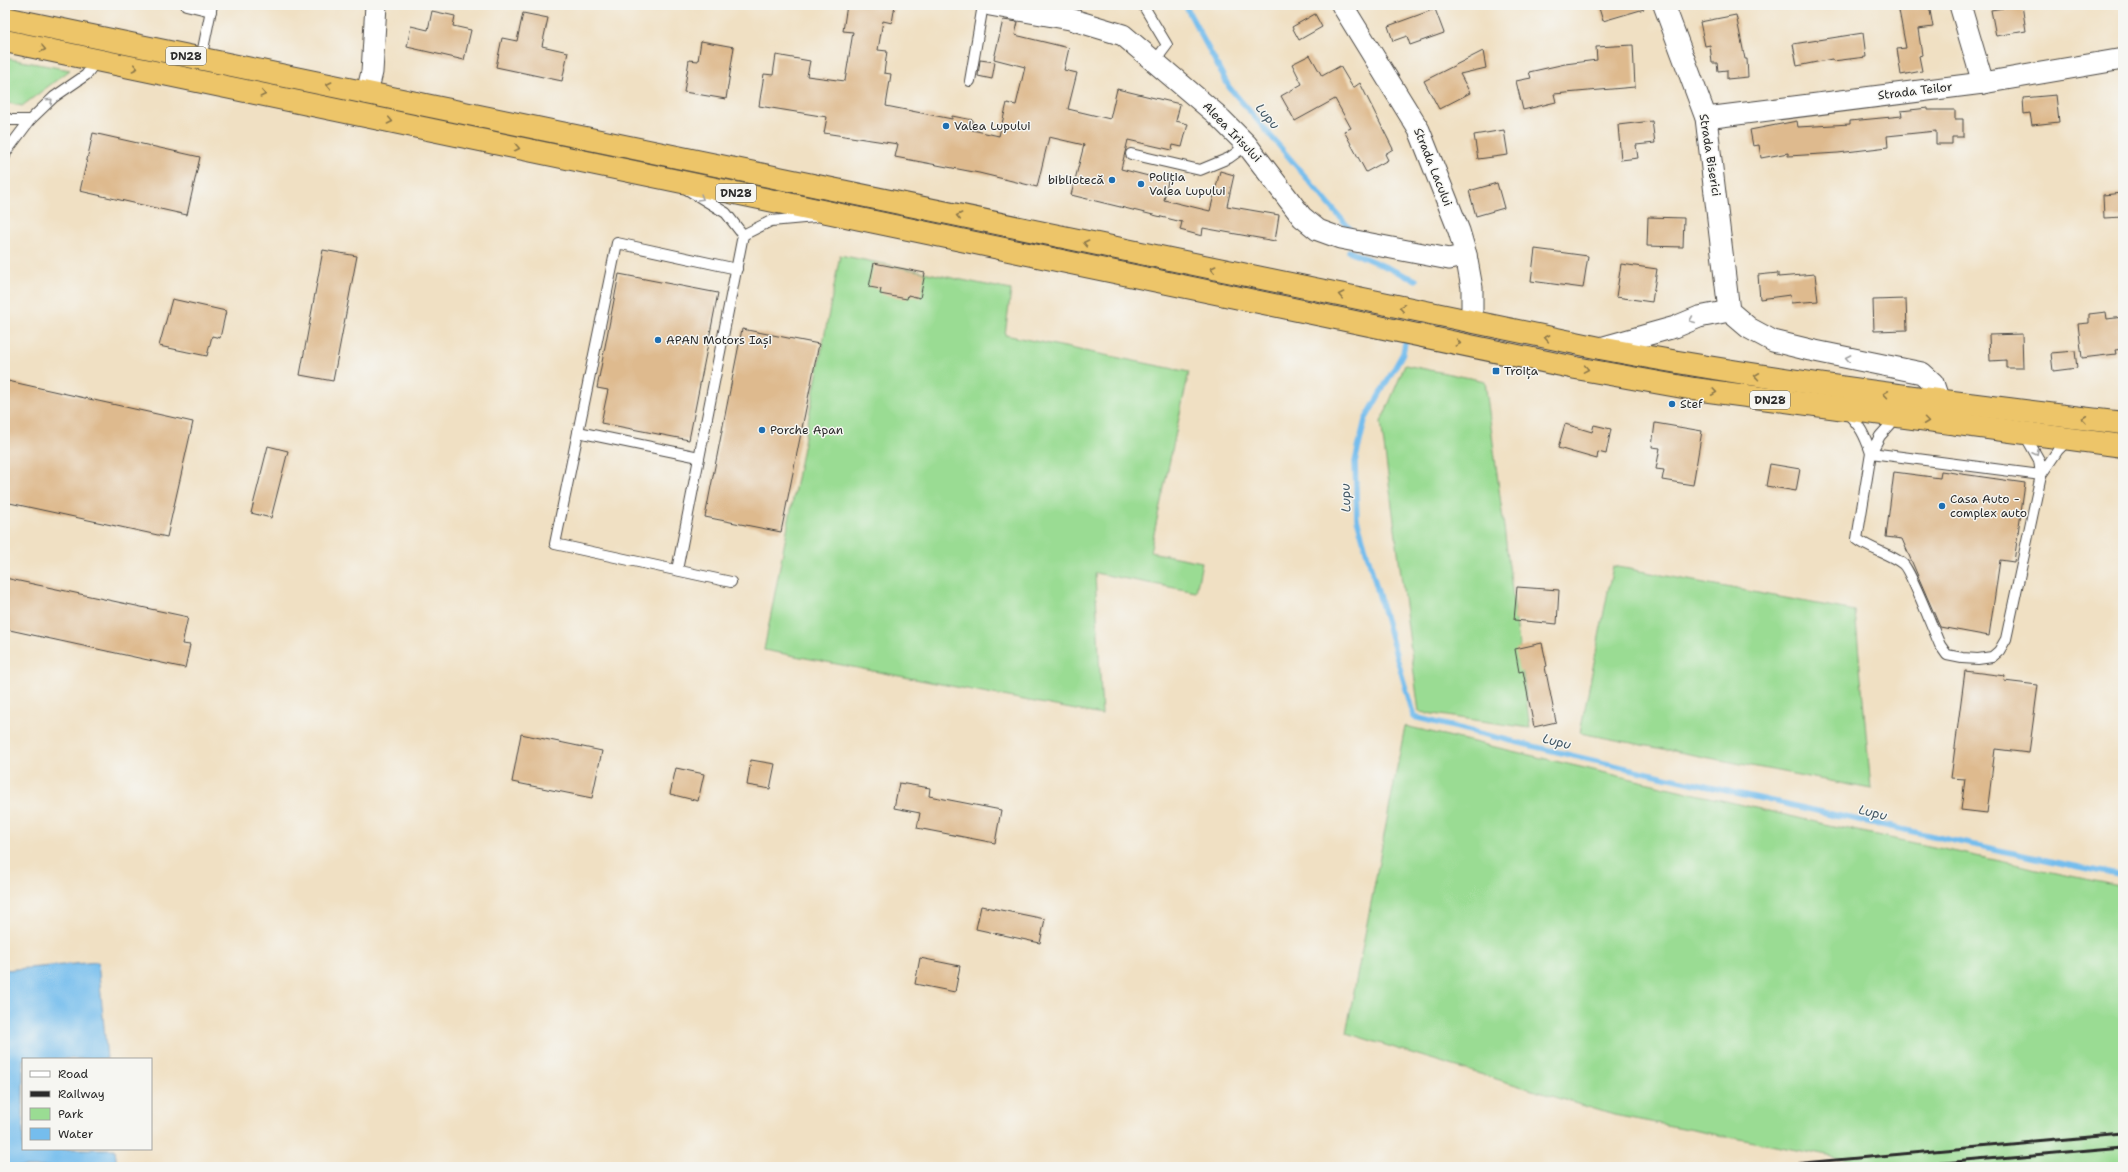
<svg xmlns="http://www.w3.org/2000/svg" width="2128" height="1172" font-family="'Shantell Sans',sans-serif">
<rect width="100%" height="100%" fill="#f6f6f2"/>
<filter id="ink" filterUnits="userSpaceOnUse"><feTurbulence type="fractalNoise" baseFrequency=".025" numOctaves="2"/><feDisplacementMap in="SourceGraphic" scale="8" xChannelSelector="R" yChannelSelector="G"/><feConvolveMatrix kernelMatrix="1 2 1 2 8 2 1 2 1" color-interpolation-filters="sRGB"/></filter>
<filter id="wash" filterUnits="userSpaceOnUse"><feTurbulence type="fractalNoise" baseFrequency=".012" numOctaves="4" result="noise"/><feDisplacementMap in="SourceGraphic" scale="16" xChannelSelector="R" yChannelSelector="G"/><feGaussianBlur stdDeviation="0.9" result="paint"/><feColorMatrix in="noise" values="0 0 0 0 0 0 0 0 0 0 0 0 0 0 0 0 0 1.4 0 .05"/><feComposite in="paint" operator="in"/></filter>
<g filter="url(#wash)">
<rect width="100%" height="100%" fill="#f0e0c3"/>
<g fill="#9adc93" stroke="#62845f">
<path d="M5,58L70,70L22,106L8,103L5,99Z"/>
<path d="M840,255L1011,290L1005,335L1189,372L1150,552L1202,562L1196,592L1095,573L1102,715L764,650Z"/>
<path d="M1405,365L1485,381L1530,728L1419,712L1381,422Z"/>
<path d="M1613,566L1855,611L1871,789L1580,733Z"/>
<path d="M1405,726L1824,824L2123,887V1167H1885L1614,1115L1346,1033Z"/>
</g>
<path fill="#75bded" stroke="#50748c" d="M98,962L107,1059H23V1149H115L117,1167H5V970Z"/>
<g fill="none" stroke-linecap="round" stroke-linejoin="round">
<g stroke="#75bded" stroke-width="5.5">
<path d="M1185,5L1229,87L1351,230"/>
<path d="M1349,251L1416,280"/>
<path d="M1406,337L1403,353L1365,420L1355,462L1357,519L1414,717C1649,776 1886,827 2123,876"/>
</g>
</g>
<g id="blocks">
<g fill="#deba8e">
<path d="M847,5H895L892,23L883,21L878,50L887,51L884,73L891,74L886,106L952,119V116L973,120L972,130L999,136L1007,103L1016,105L1025,67L994,59L1003,20L1018,22L1015,35L1069,48L1064,70L1077,73L1068,109L1110,119L1117,89L1180,104L1176,121L1188,124L1182,147L1173,145L1172,150L1128,140L1121,169L1168,181L1164,200L1210,211L1220,171L1234,175L1227,206L1279,215L1275,241L1203,228L1202,236L1180,230L1182,222L1071,195L1084,145L1049,137L1037,187L979,173L895,157L898,144L824,133L827,117L759,106L764,74L773,75L776,55L810,61L807,76L845,81L853,32L843,31Z"/>
<path d="M1598,5H1643L1644,9L1603,21Z"/>
<path d="M1898,5H1929L1933,27L1918,29L1922,55L1919,56L1922,71L1901,75L1897,49L1906,48Z"/>
<path d="M2003,5H2022L2026,31L1996,36L1991,10L2003,8Z"/>
<path d="M1435,9L1444,33L1410,45L1407,36L1393,41L1388,26Z"/>
<path d="M432,11L455,16L453,26L471,30L464,60L407,47L411,26L428,30Z"/>
<path d="M523,13L548,18L542,46L568,52L562,81L496,67L502,38L517,41Z"/>
<path d="M1315,14L1322,27L1299,40L1292,27Z"/>
<path d="M1736,15L1745,59H1747L1748,77L1727,79V70L1718,71L1717,63H1712L1710,45L1705,46L1700,22Z"/>
<path d="M1863,33L1866,57L1833,61L1832,59L1797,66L1793,44Z"/>
<path d="M701,41L734,47L726,99L684,92L689,60L698,61Z"/>
<path d="M1633,45L1635,87L1554,94L1556,102L1523,110L1516,81L1531,78L1529,72L1565,64L1597,60L1596,47Z"/>
<path d="M1483,51L1486,68L1460,74L1470,93L1439,109L1424,81Z"/>
<path d="M1310,55L1322,76L1340,66L1353,88L1360,83L1393,149L1385,154L1388,160L1366,172L1344,131L1351,128L1335,99L1295,121L1281,96L1302,84L1292,64Z"/>
<path d="M980,60L995,62L992,79L978,76Z"/>
<path d="M2056,95L2059,122L2032,125L2030,113L2024,114L2023,98Z"/>
<path d="M1928,108V110H1955V119H1963V137H1952V144H1936V131L1887,136L1888,147L1838,153L1788,156V153L1761,158L1759,145L1753,146L1750,130L1797,121L1798,127L1850,124V121L1902,116L1901,111Z"/>
<path d="M1652,121L1655,143L1636,145L1638,158L1621,160L1618,125Z"/>
<path d="M1504,130L1508,155L1478,159L1474,135Z"/>
<path d="M93,133L200,157L187,215L80,191Z"/>
<path d="M1497,183L1504,208L1476,216L1469,191Z"/>
<path d="M2123,193V217L2104,218L2103,195Z"/>
<path d="M1648,217L1684,218L1683,247L1647,246Z"/>
<path d="M1535,249L1588,256L1583,288L1531,281Z"/>
<path d="M323,250L357,256L333,381L300,375Z"/>
<path d="M874,263L925,273L920,298L908,295L907,299L880,294L881,289L869,287Z"/>
<path d="M1621,264L1657,269L1652,302L1616,297Z"/>
<path d="M1778,273V277L1815,274L1818,301L1791,303L1790,295L1760,299L1758,275Z"/>
<path d="M619,274L718,293L689,440L601,423L608,390L597,388Z"/>
<path d="M172,299L226,311L220,338L212,336L207,356L159,346Z"/>
<path d="M1906,299L1907,330L1874,331L1873,300Z"/>
<path d="M2106,312L2107,319L2123,317V349L2115,350L2116,354L2082,358L2078,324L2089,323V314Z"/>
<path d="M742,329L819,344L781,532L705,517Z"/>
<path d="M2022,334L2023,368H2006V360L1990,361L1989,335Z"/>
<path d="M2075,351L2077,368L2053,371L2051,353Z"/>
<path d="M8,381L193,422L167,537L5,502V397Z"/>
<path d="M1655,423L1702,431L1693,485L1662,480L1664,470L1656,469L1660,448L1652,447Z"/>
<path d="M1565,424L1592,432L1594,425L1611,429L1606,454L1598,452L1597,459L1558,448Z"/>
<path d="M268,446L288,451L271,518L251,513Z"/>
<path d="M1770,464L1800,469L1796,491L1766,486Z"/>
<path d="M1941,471L2025,483L2014,562L2000,560L1989,636L1940,627L1902,539L1886,537L1894,472L1940,478Z"/>
<path d="M5,578L188,617L182,644L190,645L185,668L5,629Z"/>
<path d="M1517,587L1559,590L1557,624L1514,620Z"/>
<path d="M1542,643L1547,666L1545,667L1556,722L1534,727L1523,671L1519,672L1515,649Z"/>
<path d="M1965,671L2005,676L2004,681L2038,685L2029,753L1995,749L1987,813L1961,810L1965,779L1951,778Z"/>
<path d="M521,734L602,751L592,798L512,782Z"/>
<path d="M751,760L775,764L770,789L747,785Z"/>
<path d="M676,768L704,774L698,801L670,794Z"/>
<path d="M899,783L930,788L929,796L1001,810L995,843L917,828L920,813L894,808Z"/>
<path d="M981,906L1045,919L1040,943L976,929Z"/>
<path d="M920,958L960,966L955,992L915,984Z"/>
</g>
</g>
</g>
<g filter="url(#ink)">
<use href="#blocks" fill-opacity="0" stroke="#494642" stroke-width="1"/>
<g fill="none" stroke-linecap="round" stroke-linejoin="round">
<defs>
<g id="lane">
<path d="M186,5L211,11"/>
<path d="M1143,5L1167,45L1155,61"/>
<path d="M201,59L212,5"/>
<path d="M970,81L983,5"/>
<path d="M5,117L10,120H30L54,97L86,75L97,60"/>
<path d="M1131,154L1200,170L1229,158L1247,145"/>
<path d="M5,156L6,152L30,120"/>
<path d="M688,190L726,213L743,235L771,221L815,217"/>
<path d="M1847,413C1860,425 1865,436 1871,453"/>
<path d="M1897,417L1880,436L1871,453L1857,539C1871,550 1889,553 1903,564C1911,571 1934,632 1940,645L1947,655L1962,658L1978,659L1992,657L1999,651L2006,639L2041,475L2039,460L2025,435"/>
<path d="M578,432L699,457"/>
<path d="M1871,453L2041,475"/>
<path d="M2041,475L2058,450L2069,439"/>
<path d="M677,570L743,235"/>
<path d="M731,582L555,544L617,243L737,269"/>
</g>
<g id="street">
<path d="M990,5L1070,19L1123,35L1216,114L1247,145L1302,217L1318,230L1340,238L1449,259L1466,255"/>
<path d="M1342,5L1419,130L1459,231L1466,255L1472,288V322"/>
<path d="M1664,5L1706,118L1729,311L1749,328L1773,341L1810,350L1922,373L1933,383L1939,401"/>
<path d="M1960,5L1983,83"/>
<path d="M367,93L372,72L376,5"/>
<path d="M1706,118L1983,83L2123,59"/>
<path d="M1600,348L1675,327L1699,317L1729,311"/>
</g>
<g id="highway">
<path d="M5,18L1600,348C1773,381 1948,402 2123,423"/>
<path d="M5,41L1576,368L1694,389L2123,446"/>
</g>
</defs>
<use href="#lane" stroke="#494642" stroke-width="12"/>
<use href="#street" stroke="#494642" stroke-width="23"/>
<use href="#highway" stroke="#494642" stroke-width="24"/>
<use href="#lane" stroke="#fff" stroke-width="10"/>
<use href="#street" stroke="#fff" stroke-width="21"/>
<use href="#highway" stroke="#edc569" stroke-width="22"/>
<g stroke="#2b2b2b" stroke-width="3">
<path d="M1758,1167L2123,1134"/>
<path d="M1898,1167L2123,1147"/>
</g>
</g>
<defs><path id="oneway-chevron" d="M-2-3.5L2.5 0L-2 3.5" fill="none" stroke-width="1.6" stroke-linecap="round" stroke-linejoin="round"/></defs>
<g stroke="#8c784a">
<use href="#oneway-chevron" transform="translate(43 49) rotate(12)"/>
<use href="#oneway-chevron" transform="translate(135 68) rotate(12)"/>
<use href="#oneway-chevron" transform="translate(329 85) rotate(-168)"/>
<use href="#oneway-chevron" transform="translate(263 94) rotate(12)"/>
<use href="#oneway-chevron" transform="translate(390 121) rotate(12)"/>
<use href="#oneway-chevron" transform="translate(517 148) rotate(12)"/>
<use href="#oneway-chevron" transform="translate(959 216) rotate(-168)"/>
<use href="#oneway-chevron" transform="translate(1086 243) rotate(-168)"/>
<use href="#oneway-chevron" transform="translate(1213 269) rotate(-168)"/>
<use href="#oneway-chevron" transform="translate(1341 295) rotate(-168)"/>
<use href="#oneway-chevron" transform="translate(1402 308) rotate(-169)"/>
<use href="#oneway-chevron" transform="translate(1547 338) rotate(-169)"/>
<use href="#oneway-chevron" transform="translate(1458 343) rotate(13)"/>
<use href="#oneway-chevron" transform="translate(1586 369) rotate(10)"/>
<use href="#oneway-chevron" transform="translate(1757 376) rotate(-172)"/>
<use href="#oneway-chevron" transform="translate(1714 392) rotate(8)"/>
<use href="#oneway-chevron" transform="translate(1886 394) rotate(-172)"/>
<use href="#oneway-chevron" transform="translate(2084 419) rotate(-173)"/>
<use href="#oneway-chevron" transform="translate(1926 421) rotate(7)"/>
</g>
<g stroke="#a0a0a0">
<use href="#oneway-chevron" transform="translate(50 101) rotate(-43)"/>
<use href="#oneway-chevron" transform="translate(701 198) rotate(31)"/>
<use href="#oneway-chevron" transform="translate(1692 320) rotate(157)"/>
<use href="#oneway-chevron" transform="translate(1848 358) rotate(-169)"/>
<use href="#oneway-chevron" transform="translate(2036 453) rotate(63)"/>
</g>
</g>
<g fill="#1f6fb2" stroke="#f6f6f2" stroke-width="1.5">
<circle cx="946" cy="126" r="4"/>
<circle cx="1112" cy="180" r="4"/>
<circle cx="1141" cy="184" r="4"/>
<circle cx="658" cy="340" r="4"/>
<rect x="1492" y="367" width="8" height="8" rx="2"/>
<circle cx="1672" cy="404" r="4"/>
<circle cx="762" cy="430" r="4"/>
<circle cx="1942" cy="506" r="4"/>
</g>
<g text-anchor="middle" stroke-width="3" stroke-linejoin="round" paint-order="stroke">
<g fill="#f6f6f2" stroke="#686867" stroke-width="1">
<rect x="166" y="47" width="40" height="18" rx="3"/>
<rect x="716" y="184" width="40" height="18" rx="3"/>
<rect x="1750" y="391" width="40" height="18" rx="3"/>
</g>
<g font-size="11" font-weight="bold" fill="#2b2b2b">
<text x="186" y="60">DN28</text>
<text x="736" y="197">DN28</text>
<text x="1770" y="404">DN28</text>
</g>
<g font-size="12" fill="#2b2b2b" stroke="#f6f6f2">
<text transform="translate(1915 91) rotate(-7)" y="4">Strada Teilor</text>
<text transform="translate(1232 132) rotate(46)" y="4">Aleea Irisului</text>
<text transform="translate(1710 155) rotate(81)" y="4">Strada Biserici</text>
<text transform="translate(1433 167) rotate(68)" y="4">Strada Lacului</text>
</g>
<g font-size="12" fill="#2b2b2b" stroke="#f6f6f2" text-anchor="start">
<text x="954" y="130">Valea Lupului</text>
<text x="1149" y="181">Poliția<tspan x="1149" dy="14">Valea Lupului</tspan></text>
<text x="1104" y="184" text-anchor="end">bibliotecă</text>
<text x="666" y="344">APAN Motors Iași</text>
<text x="1504" y="375">Troița</text>
<text x="1680" y="408">Stef</text>
<text x="770" y="434">Porche Apan</text>
<text x="1950" y="503">Casa Auto -<tspan x="1950" dy="14">complex auto</tspan></text>
</g>
<g font-size="13" font-style="italic" fill="#415765" stroke="#f6f6f2">
<text transform="translate(1268 116) rotate(50)" y="5">Lupu</text>
<text transform="translate(1345 498) rotate(-92)" y="5">Lupu</text>
<text transform="translate(1557 741) rotate(14)" y="5">Lupu</text>
<text transform="translate(1873 812) rotate(13)" y="5">Lupu</text>
</g>
</g>
<rect width="2128" height="1172" fill="none" stroke="#f6f6f2" stroke-width="20"/>
<rect x="22" y="1058" width="130" height="92" fill="#f6f6f2" stroke="#a5a5a2"/>
<rect x="30" y="1071" width="20" height="6" fill="#ffffff" stroke="#a5a5a2"/>
<text x="58" y="1078" font-size="12" fill="#2b2b2b">Road</text>
<rect x="30" y="1091" width="20" height="6" fill="#2b2b2b" stroke="#a5a5a2"/>
<text x="58" y="1098" font-size="12" fill="#2b2b2b">Railway</text>
<rect x="30" y="1108" width="20" height="12" fill="#9adc93" stroke="#a5a5a2"/>
<text x="58" y="1118" font-size="12" fill="#2b2b2b">Park</text>
<rect x="30" y="1128" width="20" height="12" fill="#75bded" stroke="#a5a5a2"/>
<text x="58" y="1138" font-size="12" fill="#2b2b2b">Water</text>
</svg>
